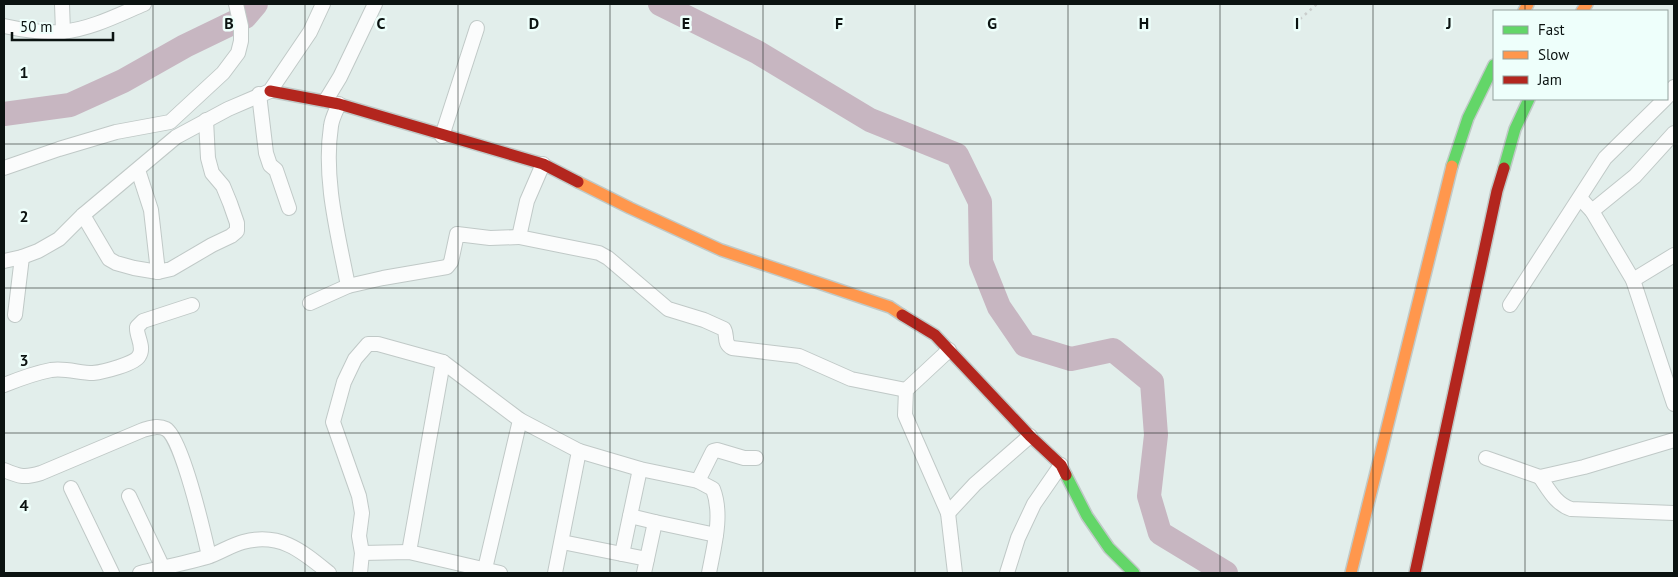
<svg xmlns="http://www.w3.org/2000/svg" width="1678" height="577" font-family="'PT Sans',sans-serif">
<rect width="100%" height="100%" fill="#e2eeeb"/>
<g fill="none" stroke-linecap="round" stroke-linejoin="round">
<g stroke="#c7b6c1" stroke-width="24">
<path d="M660,4L757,52L870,120L957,155L980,202L981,262L999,307L1025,345L1071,359L1113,350L1152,382L1156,435L1149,496L1160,533L1226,573"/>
<path d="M4,114L70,105L123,81L185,46L245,17L256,4"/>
</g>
<defs>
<g id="street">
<path d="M62,4L63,32"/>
<path d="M4,26C22,30 44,33 62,32C91,29 118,15 144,4"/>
<path d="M259,94L266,153L270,165L276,170L289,208"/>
<path d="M1667,97L1674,87"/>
<path d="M326,100L340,77L375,4"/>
<path d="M339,104C336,111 332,118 331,126C323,179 338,234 348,286"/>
<path d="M442,136L477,28"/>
<path d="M543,164L527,201L519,237L599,253L608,258L668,309L704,320L724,329C728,336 723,343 732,348L799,356L851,379L906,390"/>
<path d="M4,168L59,149L116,132L170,122L223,73L238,53L241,41V26L236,4"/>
<path d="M138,170L151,210L158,272"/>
<path d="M1580,198L1592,211L1633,280L1674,404"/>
<path d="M1592,211L1635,176L1674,133"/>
<path d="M83,215L109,259L116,263L134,268L158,272L171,269L212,245L231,236L237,231V223L230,203L223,186L212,173L208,158L206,120"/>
<path d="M4,261L22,257L38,251L59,239L83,215L176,137L228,109L270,91L310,32L323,4"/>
<path d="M1633,280L1674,255"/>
<path d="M310,303L348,286L383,278L447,267L451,262L457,234L490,238L519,237"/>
<path d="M1510,305L1605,158L1665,99"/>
<path d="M15,315L22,257"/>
<path d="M949,350L906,390L905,415L948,513L975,484L1030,436"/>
<path d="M443,362L520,420L484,573"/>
<path d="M4,385C19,379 35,373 51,370C67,368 79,373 93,373C103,372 135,364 139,356C145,347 136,336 137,327L143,321L192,305"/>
<path d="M520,420L579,451L555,573"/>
<path d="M579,451L640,469L698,481L713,489C723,515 714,546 709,573"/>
<path d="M1486,458L1540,477L1584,467L1674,440"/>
<path d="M640,469L630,516L655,522"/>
<path d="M4,470C20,477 25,478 41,473L143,430C151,428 158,425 166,429C182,438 204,534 209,556"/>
<path d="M1540,477C1549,490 1556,504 1571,509L1674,513"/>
<path d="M698,481L713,451L717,450L744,458H756"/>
<path d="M71,488L112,573"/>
<path d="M129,496L163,568"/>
<path d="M948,513L955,573"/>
<path d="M562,542L647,559L644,573"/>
<path d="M362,553L409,552L500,573"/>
<path d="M622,554L630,516"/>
<path d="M647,559L655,522L716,535"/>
<path d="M140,573C162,568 185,563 207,557C220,553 231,545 243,542C280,532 302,551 329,573"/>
<path d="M360,573L362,553L359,536L362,513L359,496L333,422L344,382L355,359L368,344H378L443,362L409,552"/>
<path d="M1007,573L1018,538L1034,504L1061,465"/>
</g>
<g id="fast">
<path d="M1452,166L1468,118L1494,65"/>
<path d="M1504,168L1515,129L1529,99"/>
<path d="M1066,475L1087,516L1109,548L1134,573"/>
</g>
<g id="slow">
<path d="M1524,11L1528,4"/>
<path d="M1582,11L1587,4"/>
<path d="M578,182L630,208L721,250L890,307L902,315"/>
<path d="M1351,573L1452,166"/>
</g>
<g id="jam">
<path d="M270,91L339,104L543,164L578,182"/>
<path d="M902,315L935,335L1030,436L1061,465L1066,475"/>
<path d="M1415,573L1497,191L1504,168"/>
</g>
</defs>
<use href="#street" stroke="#c0c9c7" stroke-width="16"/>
<use href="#fast" stroke="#c0c9c7" stroke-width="14"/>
<use href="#slow" stroke="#c0c9c7" stroke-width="14"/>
<use href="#jam" stroke="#c0c9c7" stroke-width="14"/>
<path stroke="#cacecd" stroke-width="2.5" stroke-dasharray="2.5 4" stroke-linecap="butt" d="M1300,19L1317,4"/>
<use href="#street" stroke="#fbfcfc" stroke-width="14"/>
<use href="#fast" stroke="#63d668" stroke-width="11"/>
<use href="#slow" stroke="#ff974d" stroke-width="11"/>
<use href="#jam" stroke="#b3261e" stroke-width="11"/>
</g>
<path fill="none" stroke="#0b1311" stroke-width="1" stroke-opacity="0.55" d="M153,4V573M305,4V573M458,4V573M610,4V573M763,4V573M915,4V573M1068,4V573M1220,4V573M1373,4V573M1525,4V11M1525,99V573M4,144H1674M4,288H1674M4,433H1674"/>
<g font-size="16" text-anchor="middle" font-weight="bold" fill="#0b1311" stroke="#eefffb" stroke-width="5" stroke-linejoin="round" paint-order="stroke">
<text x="229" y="29">B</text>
<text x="381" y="29">C</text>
<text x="534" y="29">D</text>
<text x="686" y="29">E</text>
<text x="839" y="29">F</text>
<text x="992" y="29">G</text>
<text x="1144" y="29">H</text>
<text x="1297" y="29">I</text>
<text x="1449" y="29">J</text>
<text x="24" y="78">1</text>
<text x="24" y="222">2</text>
<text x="24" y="366">3</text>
<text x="24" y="511">4</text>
</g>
<rect width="1678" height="577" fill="none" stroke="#0b1311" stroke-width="10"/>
<rect x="1493" y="10" width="175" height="90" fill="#eefffb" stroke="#93a19d"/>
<rect x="1503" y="26" width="25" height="8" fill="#63d668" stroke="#93a19d"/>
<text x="1538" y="35" font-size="15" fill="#0b1311">Fast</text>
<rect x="1503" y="51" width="25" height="8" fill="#ff974d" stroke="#93a19d"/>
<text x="1538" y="60" font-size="15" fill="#0b1311">Slow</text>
<rect x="1503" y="76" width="25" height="8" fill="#b3261e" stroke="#93a19d"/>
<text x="1538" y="85" font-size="15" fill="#0b1311">Jam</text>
<path d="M12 32v8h101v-8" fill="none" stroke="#0b1311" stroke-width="2.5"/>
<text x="20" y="32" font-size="15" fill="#0b1311" stroke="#eefffb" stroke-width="4" paint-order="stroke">50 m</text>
</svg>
